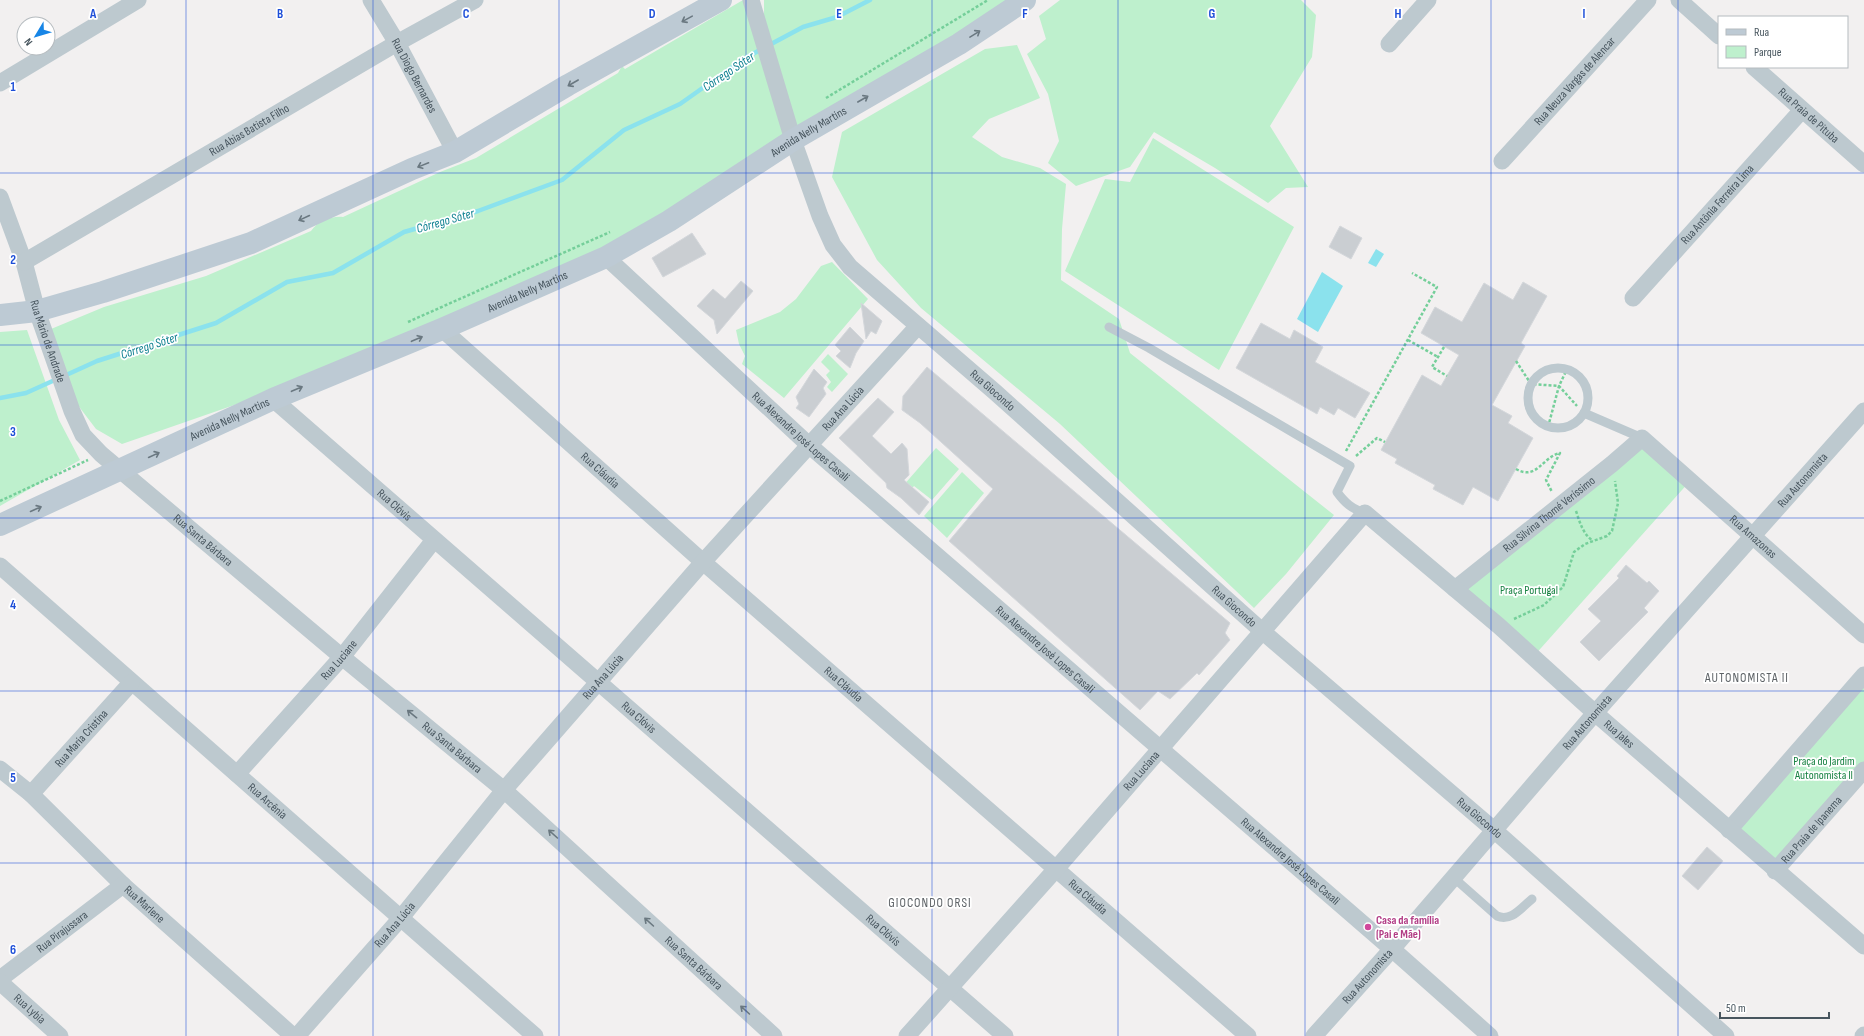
<svg xmlns="http://www.w3.org/2000/svg" width="1864" height="1036" font-family="'Sofia Sans Condensed',sans-serif">
<rect width="100%" height="100%" fill="#f2f0f0"/>
<g fill="#bef0cd">
<path d="M743,0L764,23V0H1012L605,251L269,393L122,444L96,429L77,404L51,329L104,307L206,276L311,231C318,221 331,216 343,217L440,172L476,158L618,73L622,66L625,69Z"/>
<path d="M1060,0H1301L1316,15L1312,57L1270,126L1308,187L1286,188L1268,203L1215,168L1154,132L1130,167L1076,186L1048,163L1059,141L1048,94L1027,54L1046,39L1039,16Z"/>
<path d="M1017,45L1040,98L989,119L972,137L1002,157L1040,168L1066,184L1062,229L1061,280L1119,319L1130,353L1334,515L1286,574L1254,608L1060,424L921,308L877,260L832,177L842,132L985,49Z"/>
<path d="M1153,138L1294,227L1219,370L1065,271L1105,179L1130,182Z"/>
<path d="M832,262L868,299L784,398L742,364L745,356L739,344L736,330L780,312L796,299L821,266Z"/>
<path d="M27,330L59,420L80,460L0,506V332Z"/>
<path d="M828,354L848,374L832,392L827,387L831,382L826,375L830,371L821,362Z"/>
<path d="M1642,438L1690,481L1533,657L1455,589Z"/>
<path d="M936,448L959,469L932,500L914,486L903,499L896,494Z"/>
<path d="M962,472L984,493L947,538L924,516Z"/>
<path d="M1864,675V770L1775,871L1729,830Z"/>
</g>
<g fill="#8be2ed">
<path d="M1376,249L1384,254L1376,267L1368,263Z"/>
<path d="M1322,272L1343,286L1318,332L1297,319Z"/>
</g>
<g fill="none" stroke-linecap="round" stroke-linejoin="round">
<g stroke="#8be2ed" stroke-width="4.5">
<path d="M64,376L97,361L216,323L287,282L333,273L404,232L478,211L562,180L624,130L680,104L745,58L803,27L837,17L870,0"/>
<path d="M0,398L26,393L57,379"/>
</g>
</g>
<g fill="#caced2" stroke="#d4d7db">
<path d="M1340,226L1362,238L1351,259L1329,247Z"/>
<path d="M692,233L706,254L663,277L652,258Z"/>
<path d="M741,281L753,291L717,334L714,320L697,306L713,289L725,299Z"/>
<path d="M1523,282L1547,296L1521,343L1525,346L1492,405L1512,416L1508,423L1533,438L1498,501L1473,487L1463,505L1433,489L1435,485L1395,463L1397,459L1381,450L1422,375L1441,386L1459,355L1421,333L1435,307L1462,322L1484,283L1513,300Z"/>
<path d="M861,303L882,321L876,334L871,331L866,339Z"/>
<path d="M1261,323L1290,339L1294,330L1323,347L1315,362L1370,393L1355,418L1338,408L1334,415L1320,407L1317,414L1236,368Z"/>
<path d="M850,327L864,341L856,353L850,368L836,356L841,351L835,345Z"/>
<path d="M927,367L1230,623L1225,633L1230,640L1199,675L1197,673L1170,699L1158,691L1140,710L949,541L993,489L920,423L902,410L903,396Z"/>
<path d="M814,369L827,382L823,388L826,394L809,417L796,408L799,404L796,397Z"/>
<path d="M878,398L894,412L872,436L891,454L902,443L907,449L909,475L904,480L929,502L919,515L901,498L887,488L886,483L839,438Z"/>
<path d="M1626,565L1647,583L1649,581L1659,591L1644,608L1648,612L1599,661L1580,642L1601,621L1588,609L1619,578L1617,576Z"/>
<path d="M1707,847L1723,861L1698,890L1682,876Z"/>
</g>
<g fill="none" stroke-linecap="round" stroke-linejoin="round">
<g stroke="#75cf9a" stroke-width="2.5" stroke-dasharray="3 2" stroke-linecap="butt">
<path d="M826,98L988,0"/>
<path d="M408,322L610,232"/>
<path d="M1408,340L1438,357"/>
<path d="M1444,347L1432,367L1447,376"/>
<path d="M1516,361L1531,384L1559,386L1577,406"/>
<path d="M1548,427L1559,386L1567,369"/>
<path d="M1346,451L1437,287L1412,273"/>
<path d="M1356,456L1377,438L1385,442"/>
<path d="M1516,469C1537,481 1542,457 1560,453L1546,480L1552,492"/>
<path d="M0,501L88,460"/>
<path d="M1576,511C1580,523 1583,534 1593,541"/>
<path d="M1514,619L1544,605L1563,587L1574,552L1585,544L1607,536L1612,531L1618,503L1615,481"/>
</g>
<g stroke="#bdc9cf" stroke-width="9">
<path d="M1109,327L1149,348L1350,466L1337,492C1345,503 1352,509 1365,513"/>
<circle cx="1558" cy="398" r="30"/>
<path d="M1584,413L1642,438"/>
<path d="M1454,878L1497,916C1511,922 1521,908 1532,899"/>
</g>
<g stroke="#bdc9cf" stroke-width="17">
<path id="s1" d="M371,0L397,43L455,152"/>
<path id="s2" d="M751,0L793,140L820,216L833,245L850,267L995,392L1262,631L1494,830L1726,1036"/>
<path d="M1679,0L1719,36"/>
<path d="M1389,44L1428,0"/>
<path id="s3" d="M1754,67L1864,164"/>
<path d="M0,83L138,0"/>
<path id="s4" d="M1502,161L1648,0"/>
<path id="s5" d="M0,197L24,262L37,311L72,411L83,435L101,454L342,657L504,790L774,1036"/>
<path id="s6" d="M606,257L810,446L1392,949L1490,1036"/>
<path id="s7" d="M24,262L397,43L475,0"/>
<path id="s8" d="M1633,298L1802,110"/>
<path id="s9" d="M442,329L703,562L1248,1036"/>
<path id="s10" d="M273,399L1005,1036"/>
<path id="s11" d="M0,566L535,1036"/>
<path id="s12" d="M1455,589L1612,464L1642,438L1864,635"/>
<path id="s13" d="M0,769L31,794L123,885L293,1036"/>
<path id="s14" d="M237,774L342,657L434,540"/>
<path id="s15" d="M31,794L131,683"/>
<path d="M1729,830L1864,675"/>
<path id="s16" d="M1775,871L1864,770"/>
<path id="s17" d="M0,979L123,885"/>
<path id="s18" d="M0,982L60,1036"/>
<path id="s19" d="M297,1036L400,919L504,790L703,562L918,326"/>
<path id="s20" d="M907,1036L1056,869L1365,513L1499,626L1595,713L1864,946"/>
<path id="s21" d="M1314,1036L1392,949L1595,713L1864,411"/>
<path d="M1863,1036L1864,1035"/>
</g>
<g stroke="#bdcad4" stroke-width="22">
<path d="M0,315L37,311L103,292L251,243L412,169L455,152L568,85L721,0"/>
<path id="s22" d="M0,525L273,399L442,329L606,257L669,221L793,140L959,44L1025,0"/>
</g>
</g>
<defs><path id="oneway-shaft" d="M-6 0H5M1.5-3L5.5 0L1.5 3" fill="none" stroke-width="1.6" stroke-linecap="round" stroke-linejoin="round"/></defs>
<g stroke="#6a7881">
<use href="#oneway-shaft" transform="translate(687 19) rotate(151)"/>
<use href="#oneway-shaft" transform="translate(975 34) rotate(-32)"/>
<use href="#oneway-shaft" transform="translate(573 83) rotate(150)"/>
<use href="#oneway-shaft" transform="translate(863 99) rotate(-30)"/>
<use href="#oneway-shaft" transform="translate(423 165) rotate(158)"/>
<use href="#oneway-shaft" transform="translate(304 218) rotate(155)"/>
<use href="#oneway-shaft" transform="translate(417 339) rotate(-23)"/>
<use href="#oneway-shaft" transform="translate(297 389) rotate(-23)"/>
<use href="#oneway-shaft" transform="translate(154 455) rotate(-25)"/>
<use href="#oneway-shaft" transform="translate(36 509) rotate(-24)"/>
</g>
<g stroke="#6a7880">
<use href="#oneway-shaft" transform="translate(412 714) rotate(-141)"/>
<use href="#oneway-shaft" transform="translate(553 834) rotate(-138)"/>
<use href="#oneway-shaft" transform="translate(649 922) rotate(-138)"/>
<use href="#oneway-shaft" transform="translate(745 1010) rotate(-138)"/>
</g>
<path fill="none" stroke="#1d4ed8" stroke-width="1" stroke-opacity="0.55" d="M186,0V1036M373,0V1036M559,0V1036M746,0V1036M932,0V1036M1118,0V1036M1305,0V1036M1491,0V1036M1678,0V1036M0,173H1864M0,345H1864M0,518H1864M0,691H1864M0,863H1864"/>
<circle fill="#d1479c" stroke="#fff" stroke-width="1.5" cx="1368" cy="927" r="4"/>
<g text-anchor="middle" stroke-width="3.5" stroke-linejoin="round" paint-order="stroke">
<g font-size="12" fill="#47555e" stroke="#fff">
<text dy="4" stroke="none"><textPath href="#s1" startOffset="87">Rua Diogo Bernardes</textPath></text>
<text dy="4" stroke="none"><textPath href="#s4" startOffset="108">Rua Neuza Vargas de Alencar</textPath></text>
<text dy="4" stroke="none"><textPath href="#s3" startOffset="73">Rua Praia de Pituba</textPath></text>
<text dy="4" stroke="none"><textPath href="#s7" startOffset="261">Rua Abias Batista Filho</textPath></text>
<text dy="4" stroke="none"><textPath href="#s22" startOffset="901">Avenida Nelly Martins</textPath></text>
<text dy="4" stroke="none"><textPath href="#s8" startOffset="126">Rua Antônia Ferreira Lima</textPath></text>
<text dy="4" stroke="none"><textPath href="#s22" startOffset="577">Avenida Nelly Martins</textPath></text>
<text dy="4" stroke="none"><textPath href="#s5" startOffset="152">Rua Mário de Andrade</textPath></text>
<text dy="4" stroke="none"><textPath href="#s2" startOffset="475">Rua Giocondo</textPath></text>
<text dy="4" stroke="none"><textPath href="#s19" startOffset="832">Rua Ana Lúcia</textPath></text>
<text dy="4" stroke="none"><textPath href="#s22" startOffset="253">Avenida Nelly Martins</textPath></text>
<text dy="4" stroke="none"><textPath href="#s6" startOffset="265">Rua Alexandre José Lopes Casali</textPath></text>
<text dy="4" stroke="none"><textPath href="#s9" startOffset="212">Rua Cláudia</textPath></text>
<text dy="4" stroke="none"><textPath href="#s21" startOffset="740">Rua Autonomista</textPath></text>
<text dy="4" stroke="none"><textPath href="#s10" startOffset="161">Rua Clóvis</textPath></text>
<text dy="4" stroke="none"><textPath href="#s12" startOffset="120">Rua Silvina Thomé Veríssimo</textPath></text>
<text dy="4" stroke="none"><textPath href="#s12" startOffset="389">Rua Amazonas</textPath></text>
<text dy="4" stroke="none"><textPath href="#s5" startOffset="412">Rua Santa Bárbara</textPath></text>
<text dy="4" stroke="none"><textPath href="#s2" startOffset="799">Rua Giocondo</textPath></text>
<text dy="4" stroke="none"><textPath href="#s6" startOffset="589">Rua Alexandre José Lopes Casali</textPath></text>
<text dy="4" stroke="none"><textPath href="#s14" startOffset="153">Rua Luciane</textPath></text>
<text dy="4" stroke="none"><textPath href="#s19" startOffset="472">Rua Ana Lúcia</textPath></text>
<text dy="4" stroke="none"><textPath href="#s9" startOffset="536">Rua Cláudia</textPath></text>
<text dy="4" stroke="none"><textPath href="#s10" startOffset="485">Rua Clóvis</textPath></text>
<text dy="4" stroke="none"><textPath href="#s21" startOffset="416">Rua Autonomista</textPath></text>
<text dy="4" stroke="none"><textPath href="#s20" startOffset="1032">Rua Jales</textPath></text>
<text dy="4" stroke="none"><textPath href="#s15" startOffset="75">Rua Maria Cristina</textPath></text>
<text dy="4" stroke="none"><textPath href="#s5" startOffset="736">Rua Santa Bárbara</textPath></text>
<text dy="4" stroke="none"><textPath href="#s20" startOffset="354">Rua Luciana</textPath></text>
<text dy="4" stroke="none"><textPath href="#s11" startOffset="356">Rua Arcênia</textPath></text>
<text dy="4" stroke="none"><textPath href="#s2" startOffset="1123">Rua Giocondo</textPath></text>
<text dy="4" stroke="none"><textPath href="#s16" startOffset="55">Rua Praia de Ipanema</textPath></text>
<text dy="4" stroke="none"><textPath href="#s6" startOffset="913">Rua Alexandre José Lopes Casali</textPath></text>
<text dy="4" stroke="none"><textPath href="#s9" startOffset="860">Rua Cláudia</textPath></text>
<text dy="4" stroke="none"><textPath href="#s13" startOffset="198">Rua Marlene</textPath></text>
<text dy="4" stroke="none"><textPath href="#s19" startOffset="148">Rua Ana Lúcia</textPath></text>
<text dy="4" stroke="none"><textPath href="#s10" startOffset="809">Rua Clóvis</textPath></text>
<text dy="4" stroke="none"><textPath href="#s17" startOffset="78">Rua Pirajussara</textPath></text>
<text dy="4" stroke="none"><textPath href="#s5" startOffset="1060">Rua Santa Bárbara</textPath></text>
<text dy="4" stroke="none"><textPath href="#s21" startOffset="80">Rua Autonomista</textPath></text>
<text dy="4" stroke="none"><textPath href="#s18" startOffset="40">Rua Lybia</textPath></text>
</g>
<g font-size="12" fill="#168141" stroke="#fff">
<text x="1529" y="594">Praça Portugal</text>
<text x="1824" y="765">Praça do Jardim<tspan x="1824" dy="14">Autonomista II</tspan></text>
</g>
<g font-size="12" font-weight="bold" fill="#b23c85" stroke="#fff" text-anchor="start">
<text x="1376" y="924">Casa da família<tspan x="1376" dy="14">(Pai e Mãe)</tspan></text>
</g>
<g font-size="13" font-style="italic" fill="#0b7f8f" stroke="#fff">
<text transform="translate(728 71) rotate(-34)" y="5">Córrego Sóter</text>
<text transform="translate(445 220) rotate(-16)" y="5">Córrego Sóter</text>
<text transform="translate(149 345) rotate(-18)" y="5">Córrego Sóter</text>
</g>
<g font-size="13" letter-spacing="1" fill="#5c6165" stroke="#fff">
<text x="1747" y="682">AUTONOMISTA II</text>
<text x="930" y="907">GIOCONDO ORSI</text>
</g>
</g>
<g font-size="13" text-anchor="middle" font-weight="bold" fill="#1d4ed8" stroke="#fff" stroke-width="3.5" stroke-linejoin="round" paint-order="stroke">
<text x="93" y="18">A</text>
<text x="280" y="18">B</text>
<text x="466" y="18">C</text>
<text x="652" y="18">D</text>
<text x="839" y="18">E</text>
<text x="1025" y="18">F</text>
<text x="1212" y="18">G</text>
<text x="1398" y="18">H</text>
<text x="1584" y="18">I</text>
<text x="13" y="91">1</text>
<text x="13" y="264">2</text>
<text x="13" y="436">3</text>
<text x="13" y="609">4</text>
<text x="13" y="782">5</text>
<text x="13" y="954">6</text>
</g>
<rect x="1718" y="16" width="130" height="52" fill="#ffffff" stroke="#b5bbbf"/>
<rect x="1726" y="29" width="20" height="6" fill="#bdcad4" stroke="#b5bbbf"/>
<text x="1754" y="36" font-size="12" fill="#47555e">Rua</text>
<rect x="1726" y="46" width="20" height="12" fill="#bef0cd" stroke="#b5bbbf"/>
<text x="1754" y="56" font-size="12" fill="#47555e">Parque</text>
<g transform="translate(36 36) rotate(232)"><circle r="19" fill="#ffffff" stroke="#b5bbbf"/>
<path d="M0-3L7 15L0 10L-7 15Z" fill="#1785e6"/>
<text y="-6" font-size="11" font-weight="bold" text-anchor="middle" fill="#47555e">N</text>
</g>
<path d="M1720 1012v6h109v-6" fill="none" stroke="#47555e" stroke-width="2"/>
<text x="1726" y="1012" font-size="12" fill="#47555e" stroke="#ffffff" stroke-width="3" paint-order="stroke">50 m</text>
</svg>
